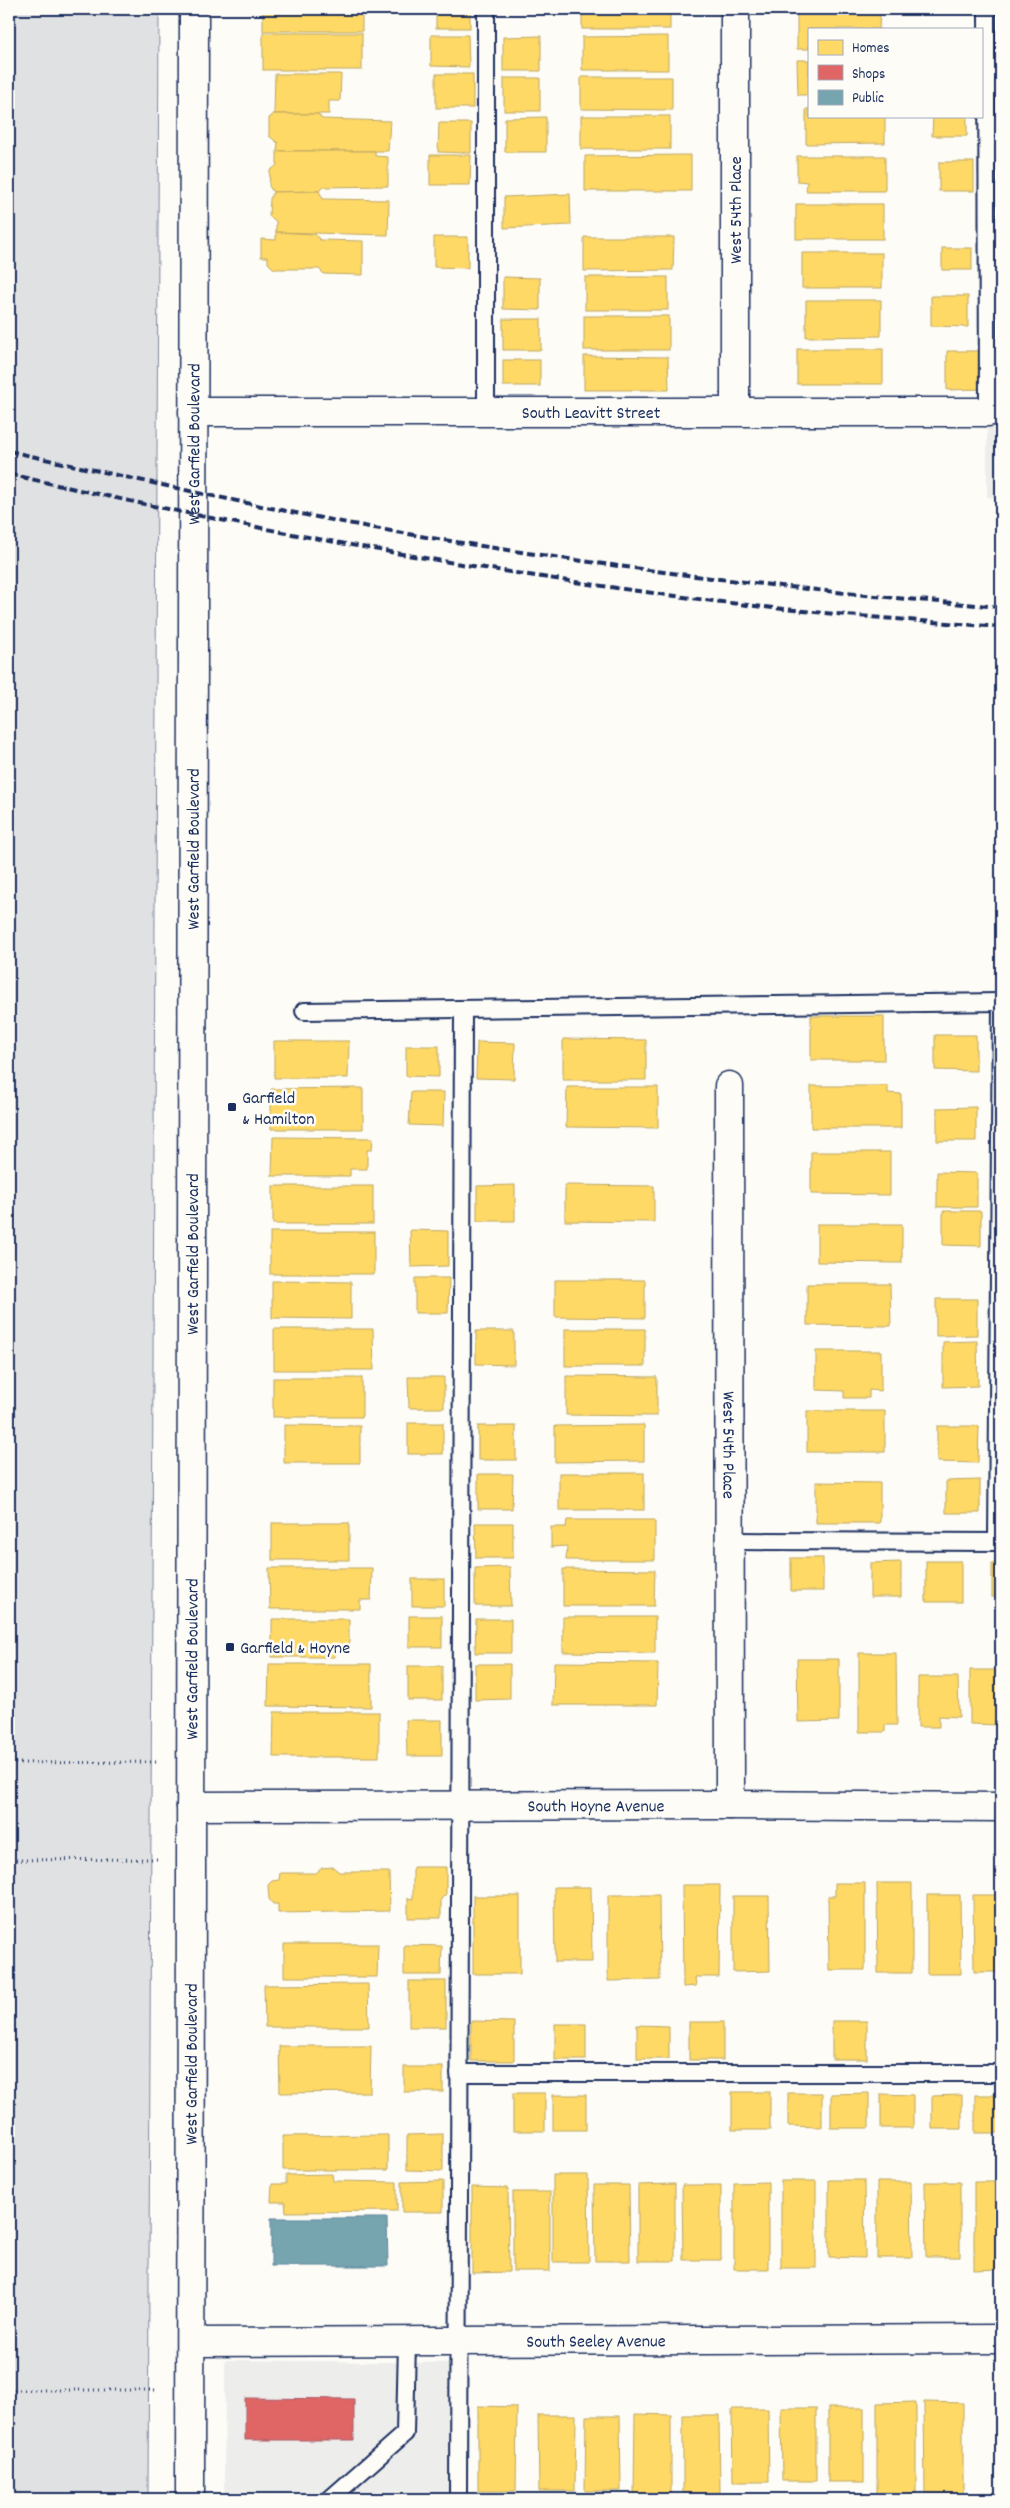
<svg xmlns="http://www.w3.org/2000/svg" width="1010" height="2508" font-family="Dekko,sans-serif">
<rect width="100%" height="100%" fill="#fdfcf7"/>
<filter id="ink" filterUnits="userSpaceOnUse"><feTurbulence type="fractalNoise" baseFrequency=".02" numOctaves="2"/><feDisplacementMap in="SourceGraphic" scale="10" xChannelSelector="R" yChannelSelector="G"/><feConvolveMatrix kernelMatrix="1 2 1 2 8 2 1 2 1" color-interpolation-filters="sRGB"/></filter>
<g filter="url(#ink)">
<g fill="#edeeec">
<path d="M987,9H1001V498L987,497Z"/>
<path d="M225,2360L458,2363V2499H224Z"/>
</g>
<path fill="#e0e1e3" stroke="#7e88a0" d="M9,9H159L148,2499H9Z"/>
<g fill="#ffd966" stroke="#bba664">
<rect x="263" y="9" width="99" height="22"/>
<rect x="436" y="9" width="34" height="19"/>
<rect x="582" y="9" width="88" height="20"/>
<rect x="999" y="9" width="2" height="487"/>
<path d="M797,12H880L879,29H809V49H797Z"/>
<rect x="263" y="33" width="99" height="37"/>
<path d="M431,35H468L469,67L431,66Z"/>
<path d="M541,36V71H503V37Z"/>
<path d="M668,36V70H582V37Z"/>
<path d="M797,60H809V95H798Z"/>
<path d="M275,74H341L340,101H329V114H274Z"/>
<rect x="436" y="74" width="37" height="34"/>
<path d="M581,77H672V110L581,109Z"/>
<rect x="504" y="78" width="36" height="33"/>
<path d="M806,109H809V116H885V143L806,144Z"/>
<path d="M274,114H318L322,119L390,121L388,151H277L278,143L269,136V118Z"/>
<rect x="581" y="116" width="89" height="33"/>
<path d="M933,116H967V136H932Z"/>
<path d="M546,117V152H505V118Z"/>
<path d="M439,123H471V153L438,152Z"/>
<path d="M277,151H375V156L388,157V186L323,187L319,191L273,192L269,186L270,171L277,165Z"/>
<path d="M430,155H471L470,185H430Z"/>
<path d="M691,155V191H585V156Z"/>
<path d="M797,156H885V191H806L807,182L797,181Z"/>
<rect x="939" y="162" width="35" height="29"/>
<path d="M319,191L323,199L389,200L388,235L276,232V221L269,216L270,199L273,192Z"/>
<path d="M570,194L571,225L504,228V197Z"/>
<rect x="796" y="204" width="87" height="35"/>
<path d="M276,232L315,234L320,240L363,241V275L324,274L319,269H274L268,263V257H261V239L276,240Z"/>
<path d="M434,237H468V268L434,267Z"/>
<path d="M584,237H674L673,270L584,271Z"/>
<rect x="942" y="248" width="30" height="22"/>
<rect x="802" y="253" width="80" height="35"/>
<path d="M503,277L540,278V310L503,309Z"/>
<rect x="585" y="277" width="83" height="33"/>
<path d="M931,296H968V327L931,326Z"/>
<path d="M806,300H881V336L806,337Z"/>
<rect x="584" y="316" width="85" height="34"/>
<rect x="503" y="319" width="38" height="31"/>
<rect x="797" y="349" width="86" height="35"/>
<path d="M947,351H982V389L947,390Z"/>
<path d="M584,356L668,357L669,390H584Z"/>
<rect x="503" y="360" width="37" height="26"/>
<rect x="811" y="1016" width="73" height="44"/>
<path d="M935,1035H976V1071L935,1070Z"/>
<path d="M563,1039L646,1040V1080H563Z"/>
<path d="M274,1041H349L348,1078H274Z"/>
<path d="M477,1042L515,1043L514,1079L476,1078Z"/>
<path d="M406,1046H439V1077L406,1076Z"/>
<path d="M811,1086H888V1093L901,1094V1128H811Z"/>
<path d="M567,1087H658V1128L566,1127Z"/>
<path d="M363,1088V1129H271V1089Z"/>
<path d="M411,1092H444L443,1126L409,1125Z"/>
<path d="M976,1107V1141H937V1108Z"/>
<path d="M273,1137L373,1138L372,1150H367V1169H350V1176H272Z"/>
<path d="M811,1152H890V1195L811,1194Z"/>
<path d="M937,1172L977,1173V1207H937Z"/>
<path d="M515,1185V1221H477V1186Z"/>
<path d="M565,1185L654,1186V1222L565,1221Z"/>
<rect x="273" y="1186" width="100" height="38"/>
<path d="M943,1211H981V1246L943,1245Z"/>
<path d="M817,1224H902V1263L817,1262Z"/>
<path d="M410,1230L448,1231V1266L411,1267Z"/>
<rect x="270" y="1232" width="104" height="42"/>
<path d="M415,1278H449L448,1313H415Z"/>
<path d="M555,1280H645V1318L555,1317Z"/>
<path d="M272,1281L351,1282V1319L272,1318Z"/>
<path d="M807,1284H890L891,1326L807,1325Z"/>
<path d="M936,1299H977V1335L936,1336Z"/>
<path d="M274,1329H373L374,1370H274Z"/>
<rect x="565" y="1329" width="80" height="37"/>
<path d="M476,1331H514V1365L476,1364Z"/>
<path d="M977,1341L978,1386L943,1387V1342Z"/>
<path d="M816,1351H881V1391L869,1390V1398H844V1391L816,1390Z"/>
<path d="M566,1376L657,1377V1416L566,1415Z"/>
<path d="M408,1377H444V1408H409Z"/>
<rect x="273" y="1378" width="89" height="39"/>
<rect x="807" y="1411" width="78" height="41"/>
<rect x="408" y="1423" width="35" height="31"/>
<path d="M284,1425L360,1426V1463H284Z"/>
<path d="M644,1425V1461L555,1462V1426Z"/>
<rect x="478" y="1426" width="38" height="34"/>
<path d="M937,1426H979L978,1463L937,1462Z"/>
<rect x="559" y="1473" width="85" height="37"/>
<path d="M478,1474H513L512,1509H478Z"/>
<path d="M980,1480V1513H946V1481Z"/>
<path d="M816,1482L880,1483V1523H816Z"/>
<path d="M567,1520H655V1560H566L567,1546L551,1547V1527H566Z"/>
<rect x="272" y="1523" width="77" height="37"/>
<path d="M475,1523H513V1558H476Z"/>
<rect x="791" y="1558" width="32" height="33"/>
<rect x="926" y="1561" width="35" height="41"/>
<path d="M901,1562V1597H870V1563Z"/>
<rect x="992" y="1563" width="9" height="34"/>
<path d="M510,1567L511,1606H475V1568Z"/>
<path d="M269,1568H372L371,1600H360V1609H270Z"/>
<path d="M563,1569L655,1570L654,1606H563Z"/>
<rect x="412" y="1579" width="32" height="27"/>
<rect x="409" y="1616" width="33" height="31"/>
<path d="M563,1617H655V1653L563,1652Z"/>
<path d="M272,1619H349V1646L335,1645V1657H272Z"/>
<path d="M476,1619H511V1653H475Z"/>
<path d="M859,1653H896L897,1725H885V1732H859Z"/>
<path d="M797,1659H839V1721L798,1722Z"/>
<path d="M554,1662L658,1663L657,1705H553Z"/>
<path d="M269,1664H371V1707L268,1706Z"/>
<path d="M475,1664H510V1699L475,1700Z"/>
<rect x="408" y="1666" width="34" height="34"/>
<path d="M970,1670H1001V1725L970,1724Z"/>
<path d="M918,1677H958L959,1717L939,1716V1727H918Z"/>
<path d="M274,1712H379V1757H273Z"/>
<path d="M406,1720H442V1756H407Z"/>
<path d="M333,1867L339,1872H389L390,1911L278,1913V1904H273L269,1899L268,1885L272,1881L279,1880L280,1873H316L322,1868Z"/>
<path d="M413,1867H446V1894L441,1899V1918H408V1898L413,1899Z"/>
<path d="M835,1883H865V1970H829L828,1896H835Z"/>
<path d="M877,1883H912V1973H878Z"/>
<path d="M682,1885H720L719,1977H695L696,1986L683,1987Z"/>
<path d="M554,1887H591L592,1962H555Z"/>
<path d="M608,1895H659L660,1980L608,1981Z"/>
<path d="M927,1895H960L961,1974H927Z"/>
<path d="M973,1895H1001V1972H974Z"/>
<rect x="473" y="1896" width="47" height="78"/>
<path d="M733,1896H769L770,1971L733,1972Z"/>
<path d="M284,1944H378L377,1977H284Z"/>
<path d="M404,1945L442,1946L441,1975H404Z"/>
<rect x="409" y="1981" width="37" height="46"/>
<path d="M368,1984L369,2027H265L264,1985Z"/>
<path d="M471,2021L514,2022V2061H471Z"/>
<rect x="832" y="2021" width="35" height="38"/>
<rect x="689" y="2022" width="34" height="38"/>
<rect x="555" y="2024" width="31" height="36"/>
<path d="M637,2025L669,2026V2059H637Z"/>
<path d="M279,2046H371L370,2092L280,2093Z"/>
<rect x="404" y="2067" width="39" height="25"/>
<rect x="732" y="2092" width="38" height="38"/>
<rect x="513" y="2093" width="32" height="38"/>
<path d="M788,2093H822V2127L788,2126Z"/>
<path d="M869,2093V2128H831V2094Z"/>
<path d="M881,2094L913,2095V2128H881Z"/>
<rect x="553" y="2095" width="33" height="35"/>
<path d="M962,2095V2129H932V2096Z"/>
<rect x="975" y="2095" width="26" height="38"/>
<path d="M443,2134V2171L407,2170V2135Z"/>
<path d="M388,2135V2170H283V2136Z"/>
<path d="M332,2174L333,2181L397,2182V2211L286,2212L285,2202H271L272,2184H286V2175Z"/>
<path d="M553,2175H588L589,2262H553Z"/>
<path d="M829,2180H864L865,2258L829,2257Z"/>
<path d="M443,2181V2212H402V2182Z"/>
<rect x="781" y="2181" width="35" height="87"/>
<path d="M768,2182V2269H734V2183Z"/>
<path d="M877,2182H911L912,2258H877Z"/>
<path d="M925,2182H960V2257H926Z"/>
<path d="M974,2182H1001V2269L974,2270Z"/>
<path d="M675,2184V2261H638V2185Z"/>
<path d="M594,2185H629L630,2261H595Z"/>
<path d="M682,2185H721V2260H683Z"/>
<path d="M472,2187L508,2188L509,2272L472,2273Z"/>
<rect x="513" y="2192" width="37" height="79"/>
<path d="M916,2402V2494L877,2495V2403Z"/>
<path d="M924,2402L963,2403V2494H925Z"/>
<path d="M478,2406L517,2407L516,2491H478Z"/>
<path d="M781,2408H816V2481H782Z"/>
<rect x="828" y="2408" width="36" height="74"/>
<path d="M732,2409H768L769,2482H733Z"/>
<path d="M635,2414L671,2415V2494H634Z"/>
<path d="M538,2415H576L575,2491H539Z"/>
<path d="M683,2415H719L720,2493H683Z"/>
<path d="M586,2416H620L621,2491H585Z"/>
</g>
<path fill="#e06666" stroke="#a55664" d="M245,2398L354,2399V2440H245Z"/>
<path fill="#76a5af" stroke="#5b8297" d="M271,2218H387L388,2266H271Z"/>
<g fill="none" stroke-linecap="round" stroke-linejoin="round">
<defs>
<g id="service">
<path d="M987,9L988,412"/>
<path d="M486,411V9"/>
<path d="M304,1011L1001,1002"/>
<path d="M730,1541L1001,1542"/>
<path d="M997,1542L1001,1002"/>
<path d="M459,2073H1001"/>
<path d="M330,2499L405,2433L407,2341"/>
<path d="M458,2499L463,1009"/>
</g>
<g id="minor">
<path d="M735,9V411"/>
<path id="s1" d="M193,412H988"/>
<path id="s2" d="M729,1086L730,1805"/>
<path id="s3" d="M191,1806L730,1805L1001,1807"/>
<path id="s4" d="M191,2342L1001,2339"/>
</g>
<g id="tertiary">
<path id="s5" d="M190,2499L194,9"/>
</g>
</defs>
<use href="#service" stroke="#1b2f5e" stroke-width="20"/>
<use href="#minor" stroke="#1b2f5e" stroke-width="31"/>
<use href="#tertiary" stroke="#1b2f5e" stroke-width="31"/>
<g stroke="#1b2f5e" stroke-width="3" stroke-dasharray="1 4" stroke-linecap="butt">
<path d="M10,1763L158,1762"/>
<path d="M11,1860L160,1859"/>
<path d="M9,2390H158"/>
</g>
<use href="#service" stroke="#fdfcf7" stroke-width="16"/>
<use href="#minor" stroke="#fdfcf7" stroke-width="28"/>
<use href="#tertiary" stroke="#fdfcf7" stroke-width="28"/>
<g stroke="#1b2f5e" stroke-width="4" stroke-dasharray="8 4" stroke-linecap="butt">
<path d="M9,451C161,485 315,520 469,544C646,572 823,593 1001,607"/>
<path d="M9,474C255,531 503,576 755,606C837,615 919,621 1001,627"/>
</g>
</g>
</g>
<g fill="#1b2f5e" stroke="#fdfcf7" stroke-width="2">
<rect x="227" y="1102" width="10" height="10" rx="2.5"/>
<rect x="225" y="1642" width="10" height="10" rx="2.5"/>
</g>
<g text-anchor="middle" stroke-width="5" stroke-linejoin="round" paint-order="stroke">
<g font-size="18" fill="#1b2f5e" stroke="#fdfcf7">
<text transform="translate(735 210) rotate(-90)" y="6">West 54th Place</text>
<text dy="6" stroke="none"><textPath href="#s1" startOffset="398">South Leavitt Street</textPath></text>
<text dy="6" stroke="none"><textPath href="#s5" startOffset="2055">West Garfield Boulevard</textPath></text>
<text dy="6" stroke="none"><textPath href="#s5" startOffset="1650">West Garfield Boulevard</textPath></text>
<text dy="6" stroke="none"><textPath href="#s5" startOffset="1245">West Garfield Boulevard</textPath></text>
<text dy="6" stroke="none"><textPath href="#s2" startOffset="359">West 54th Place</textPath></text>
<text dy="6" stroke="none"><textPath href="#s5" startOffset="840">West Garfield Boulevard</textPath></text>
<text dy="6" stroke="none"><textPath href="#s3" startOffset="405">South Hoyne Avenue</textPath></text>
<text dy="6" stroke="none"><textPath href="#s5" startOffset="435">West Garfield Boulevard</textPath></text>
<text dy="6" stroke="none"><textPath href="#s4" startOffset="405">South Seeley Avenue</textPath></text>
</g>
<g font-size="18" fill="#1b2f5e" stroke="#fdfcf7" text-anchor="start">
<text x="242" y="1103">Garfield<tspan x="242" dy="21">&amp; Hamilton</tspan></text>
<text x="240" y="1653">Garfield &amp; Hoyne</text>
</g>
</g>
<rect width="1010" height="2508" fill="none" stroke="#fdfcf7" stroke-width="30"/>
<rect x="15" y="15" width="980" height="2478" fill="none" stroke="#1b2f5e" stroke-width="2" filter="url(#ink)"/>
<rect x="808" y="28" width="175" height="90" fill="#fdfcf7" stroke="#a3aaba"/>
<rect x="818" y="40" width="25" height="15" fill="#ffd966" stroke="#a3aaba"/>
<text x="852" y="52" font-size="15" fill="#1b2f5e">Homes</text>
<rect x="818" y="65" width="25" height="15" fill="#e06666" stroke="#a3aaba"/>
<text x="852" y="78" font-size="15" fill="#1b2f5e">Shops</text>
<rect x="818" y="90" width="25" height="15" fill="#76a5af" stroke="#a3aaba"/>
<text x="852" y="102" font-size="15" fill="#1b2f5e">Public</text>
</svg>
